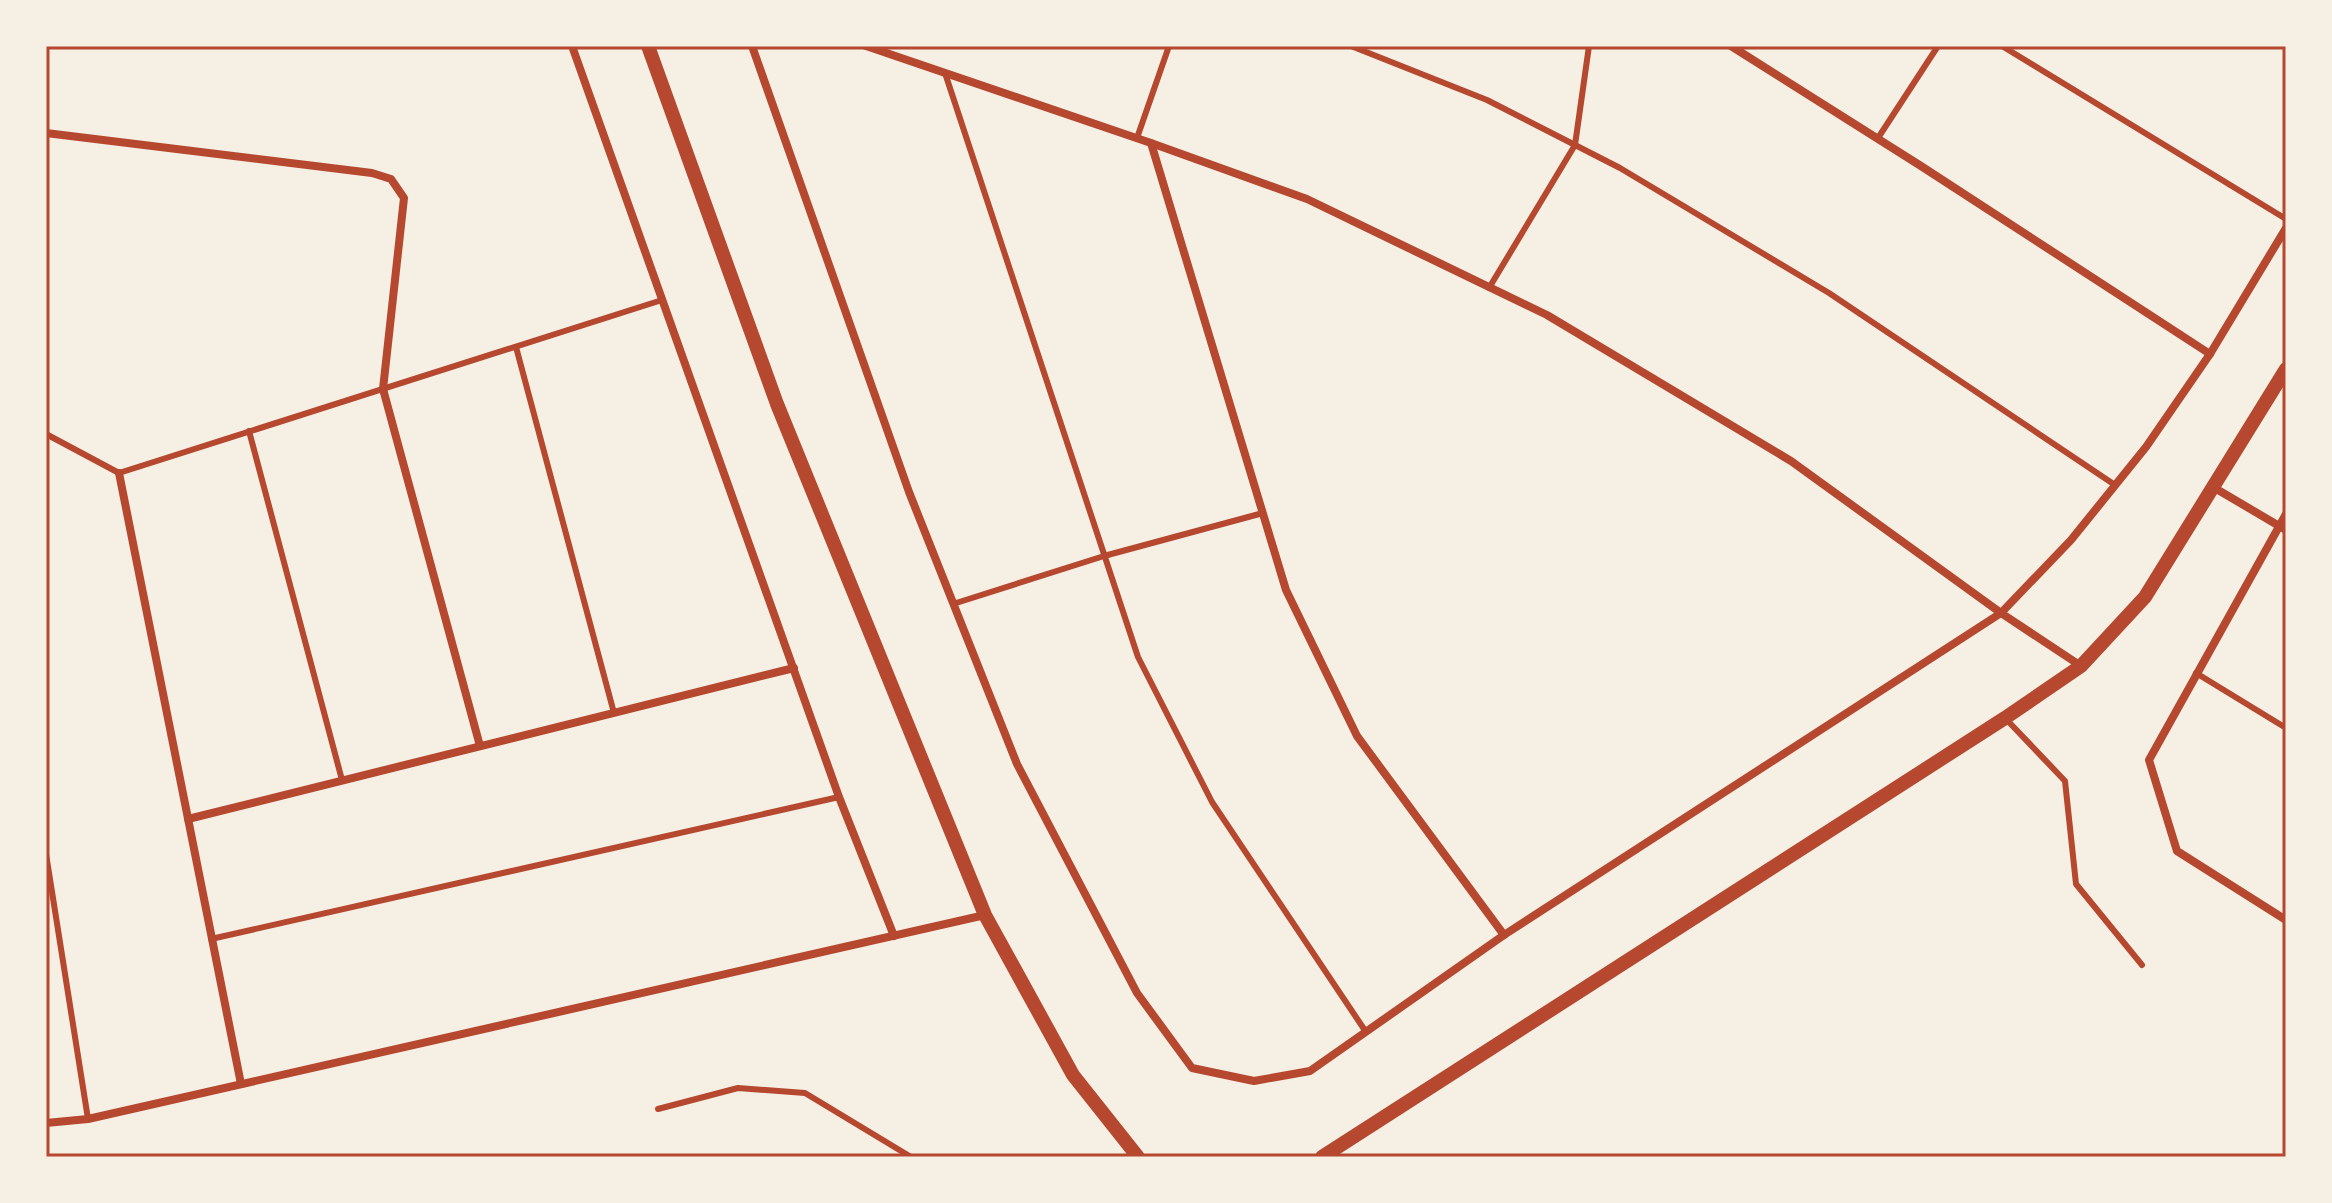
<svg xmlns="http://www.w3.org/2000/svg" width="2332" height="1203" font-family="'Times New Roman',serif">
<rect width="100%" height="100%" fill="#f6efe4"/>
<g fill="none" stroke-linecap="round" stroke-linejoin="round">
<g stroke="#b5482f" stroke-width="6">
<path d="M1351,46L1487,100L1620,168L1829,293L2115,485"/>
<path d="M2002,46L2286,219"/>
<path d="M945,73L1138,657L1212,802L1366,1032"/>
<path d="M1137,138L1169,46"/>
<path d="M1878,138L1938,46"/>
<path d="M1489,288L1575,145L1589,46"/>
<path d="M516,347L614,713"/>
<path d="M249,431L342,780"/>
<path d="M46,434L119,473L662,300"/>
<path d="M953,604L1104,556L1263,513"/>
<path d="M2196,673L2286,728"/>
<path d="M2005,718L2065,781L2076,884L2142,965"/>
<path d="M46,854L88,1119"/>
<path d="M211,939L839,797"/>
<path d="M658,1109L738,1088L805,1093L911,1157"/>
</g>
<g stroke="#b5482f" stroke-width="8">
<path d="M572,46L839,797L894,936"/>
<path d="M752,46L909,492L1017,764L1137,993L1192,1068L1254,1081L1310,1071L1504,935L2001,613L2071,540L2146,447L2210,354L2286,228"/>
<path d="M866,46L1151,143L1307,199L1547,315L1791,461L2001,613L2081,666"/>
<path d="M1731,46L1921,166L2210,354"/>
<path d="M46,133L372,173L391,179L404,198L383,389L480,746"/>
<path d="M1151,143L1286,590L1357,736L1504,935"/>
<path d="M119,473L241,1084"/>
<path d="M2213,487L2286,530"/>
<path d="M2286,514L2149,760L2177,851L2286,920"/>
<path d="M188,819L794,668"/>
<path d="M46,1123L88,1119L985,915"/>
</g>
<g stroke="#b5482f" stroke-width="14">
<path d="M648,46L777,404L985,915L1073,1075L1138,1157"/>
<path d="M1322,1157L2005,718L2081,666L2145,597L2286,369"/>
</g>
</g>
<rect width="2332" height="1203" fill="none" stroke="#f6efe4" stroke-width="96"/>
<rect x="48" y="48" width="2236" height="1107" fill="none" stroke="#b5482f" stroke-width="3"/>
</svg>
